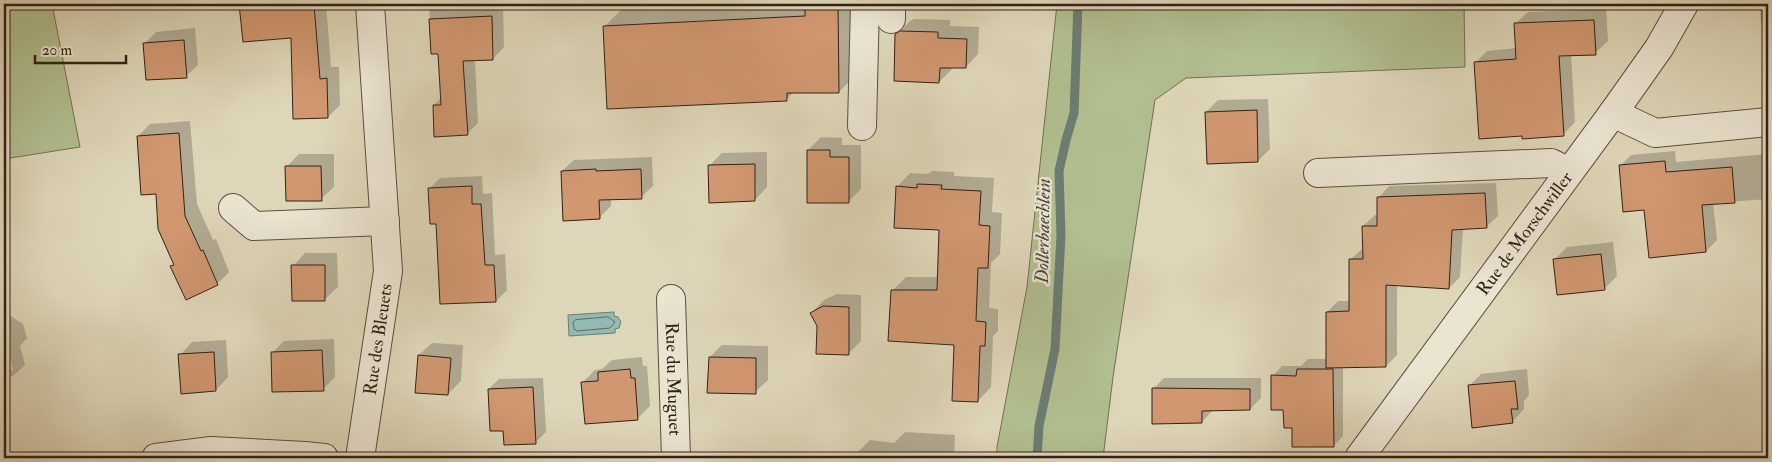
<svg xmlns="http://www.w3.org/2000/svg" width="1772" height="462" font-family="'IM FELL Double Pica',serif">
<rect width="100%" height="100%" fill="#ded6b8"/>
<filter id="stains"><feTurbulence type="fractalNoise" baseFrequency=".004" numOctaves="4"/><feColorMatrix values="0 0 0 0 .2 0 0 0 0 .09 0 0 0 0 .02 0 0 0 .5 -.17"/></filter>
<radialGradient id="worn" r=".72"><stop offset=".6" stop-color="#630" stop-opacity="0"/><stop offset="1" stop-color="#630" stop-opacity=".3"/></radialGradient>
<g fill="#b1be8f" stroke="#727052">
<path d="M4,4H52L80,147L4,159Z"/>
<path d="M1057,4H1464L1465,67L1186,78L1155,100L1113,377L1103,458H997V447L1027,287Z"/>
</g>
<path fill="#93b9b0" stroke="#6d7c72" d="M614,312V316L618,317L621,322L619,328L615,329V333L569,336L568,315Z"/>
<g fill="#0003" fill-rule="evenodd">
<path d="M242,4H326L331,67H339L340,105L328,117L292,36L241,5Z"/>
<path d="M429,4H480V6L503,5L504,47L493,59L475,60L478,123L467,134L434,105L442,97L439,52L432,53Z"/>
<path d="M719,4H857V74L839,92H794L787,99L604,27L623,8Z"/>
<path d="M1747,4H1768V22L1761,23L1760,7L1748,8Z"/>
<path d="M1606,9L1608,41L1595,53L1571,54L1575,122L1563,135L1475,63L1487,51L1517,48L1515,24L1528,12Z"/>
<path d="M914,19L950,20V26L979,27L978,54L966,67H952V69L939,82L897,34L910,21Z"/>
<path d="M195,28L198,65L186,76L145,43L156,32Z"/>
<path d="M1268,99L1270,149L1258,161L1206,112L1218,100Z"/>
<path d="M190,121L197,204L213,240L216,239L229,272L217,284L172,267L175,263L157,193L138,136L150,124Z"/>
<path d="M821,137L842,138V145H861V189L848,202L808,150Z"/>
<path d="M1675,151L1676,162L1768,154V199L1713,203L1717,240L1706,251L1645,208L1620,166L1631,155Z"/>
<path d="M767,152V187L755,200L709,166L722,153Z"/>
<path d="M299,154H334V187L321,199L286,167Z"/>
<path d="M652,157L653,186L641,197L611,199V206L599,218L562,171L574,160Z"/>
<path d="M932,171L954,172V176L994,178L992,212L1002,213L1000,254L991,263L989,308L998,309V331L993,336L991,387L978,401L955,344L892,291L906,277H938L941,229L897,187L910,173L928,174Z"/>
<path d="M482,176L483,194L492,193L495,255L505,254L507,290L496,301L437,223L429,189L440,178Z"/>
<path d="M1496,183L1498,216L1486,227L1463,228L1460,277L1449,288L1397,285V355L1386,366H1343V436L1333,446L1293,427L1273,376L1282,366H1301L1308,359H1327V312L1338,301H1350V260L1362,249H1364L1363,226L1375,215H1378V198L1389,186Z"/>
<path d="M1613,242L1617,276L1604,289L1555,259L1567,247Z"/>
<path d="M305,253H337L338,287L325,299L293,266Z"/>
<path d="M837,294L861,295V341L848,354L818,326L811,313L824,300Z"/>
<path d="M9,315L23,324L27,338L20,346L25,365L13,376L4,379V317ZM5,347H7L13,370H11Z"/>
<path d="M334,339L335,377L323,389L272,353L284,341Z"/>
<path d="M226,340L228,377L216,390L180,355L192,342Z"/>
<path d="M432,343L463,345L461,381L448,394L419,355Z"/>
<path d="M722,345L768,346V380L755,392L710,357Z"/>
<path d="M642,357L643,366H647L650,406L638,418L583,382L595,370L602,369L612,360Z"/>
<path d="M1527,369L1529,395L1524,401V409L1512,422L1469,386L1481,374Z"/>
<path d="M543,378L546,432L535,443L504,430L489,389L499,379Z"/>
<path d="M1164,378H1261V398L1250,409L1213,410L1202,422L1153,389Z"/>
<path d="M905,432L955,435L954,458H868L858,452L870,440L894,443Z"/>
</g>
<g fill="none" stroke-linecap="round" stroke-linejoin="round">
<path stroke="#636d63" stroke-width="1" d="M608,317L615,322L610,328L577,331L574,329L573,322L575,320Z"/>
<path stroke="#6d7c72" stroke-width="9" d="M1037,458L1039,426L1055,349L1061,235L1059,171L1066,140L1074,113L1078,4"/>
</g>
<g fill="#d09770" stroke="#332116">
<path d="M239,4H314L320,79L327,78L328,118L293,119L291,38L243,42Z"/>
<path d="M805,4H838L839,93H787V101L607,109L603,26L805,16Z"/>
<path d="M492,16L493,60L463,61L468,135L434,137L433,105H441L438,54H431L429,19Z"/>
<path d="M1594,20L1596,55L1559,56L1564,136L1522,139V136L1479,139L1474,62L1516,59L1514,23Z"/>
<path d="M900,31L938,32V38L967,39L966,68H940L939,83L894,81L895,34Z"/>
<path d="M184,40L187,78L146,80L143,43Z"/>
<path d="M1257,110L1258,162L1207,164L1205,112Z"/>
<path d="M179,133L185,216L201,251L203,250L218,285L186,300L170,266L174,265L158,229L156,194L141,195L137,136Z"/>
<path d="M807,150H830V157H849V203H807Z"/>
<path d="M1665,161L1666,172L1732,167L1735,203L1702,205L1706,252L1649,258L1644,210L1623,212L1619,165Z"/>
<path d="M755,164V201L709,203L708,165Z"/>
<path d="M285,166H321L322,201H286Z"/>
<path d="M596,169V171L641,169L642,199L599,200L600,219L563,221L561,171Z"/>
<path d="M917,184L942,185L941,189L981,191L979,225L990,226L988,268H978L976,321L986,322L985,346H980L978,402L952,401L954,345L888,341L891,290H937L939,230L894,228L896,186L917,188Z"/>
<path d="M472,186V204H481L485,265H494L496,302L440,304L436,224H430L428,188Z"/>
<path d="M1485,193L1487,228L1452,230L1449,289L1386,285V367L1326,368V312L1349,311V259H1363L1362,226H1377V197Z"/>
<path d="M1601,254L1605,290L1557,295L1553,259Z"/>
<path d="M291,265H325V301H292Z"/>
<path d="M823,306L849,307V355L816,354L817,326L810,313Z"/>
<path d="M322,350L324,391L272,392L271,352Z"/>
<path d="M214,352L216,391L181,394L178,354Z"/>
<path d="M418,355L451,358L448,395L415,393Z"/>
<path d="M709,357L756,358V394L707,393Z"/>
<path d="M630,369L631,378H635L638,420L585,424L581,382L598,381V372Z"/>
<path d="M1297,369H1333L1334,447H1292V428H1284L1283,410H1271V375L1296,376Z"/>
<path d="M1515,381L1518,409H1511L1513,423L1472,428L1468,385Z"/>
<path d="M533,387L536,444L504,445L503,431H490L488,389Z"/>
<path d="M1152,388L1250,389V410L1202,411V423L1152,424Z"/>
</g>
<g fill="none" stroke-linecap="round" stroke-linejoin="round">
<defs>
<g id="minor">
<path d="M891,19V4"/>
<path d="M1613,113L1655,133L1768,122"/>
<path d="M862,126L865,4"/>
<path d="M1318,173L1551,163L1569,172"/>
<path d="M233,208L254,226L385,221"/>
<path id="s1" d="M671,299L676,458"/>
<path d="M156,458L211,451L305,456L324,458"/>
<path id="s2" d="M360,458L388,271L370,4"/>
<path id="s3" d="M1359,458L1613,113L1659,48L1684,4"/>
</g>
</defs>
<use href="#minor" stroke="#5e4e3e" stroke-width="30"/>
<use href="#minor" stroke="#eae4d1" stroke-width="28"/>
</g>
<g text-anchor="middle" stroke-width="4.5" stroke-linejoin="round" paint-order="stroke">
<g font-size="18" fill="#332116" stroke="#eae4d1">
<text dy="6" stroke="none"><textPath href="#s3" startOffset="279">Rue de Morschwiller</textPath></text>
<text dy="6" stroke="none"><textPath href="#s2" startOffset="120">Rue des Bleuets</textPath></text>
<text dy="6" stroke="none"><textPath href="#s1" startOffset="80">Rue du Muguet</textPath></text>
</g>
<g font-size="19" font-style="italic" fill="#4b473c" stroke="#eae4d1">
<text transform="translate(1042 231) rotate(-89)" y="7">Dollerbaechlein</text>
</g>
</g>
<rect width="1772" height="462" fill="none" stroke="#ded6b8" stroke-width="20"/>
<rect x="5" y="5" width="1762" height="452" fill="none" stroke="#332116" stroke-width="2.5"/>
<rect x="10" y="10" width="1752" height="442" fill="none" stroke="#332116"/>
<path d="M35 55v8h91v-8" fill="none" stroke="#332116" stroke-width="2.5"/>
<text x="42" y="55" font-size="15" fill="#332116" stroke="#eae4d1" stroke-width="4" paint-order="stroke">20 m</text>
<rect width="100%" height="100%" filter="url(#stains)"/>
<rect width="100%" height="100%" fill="url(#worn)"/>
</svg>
